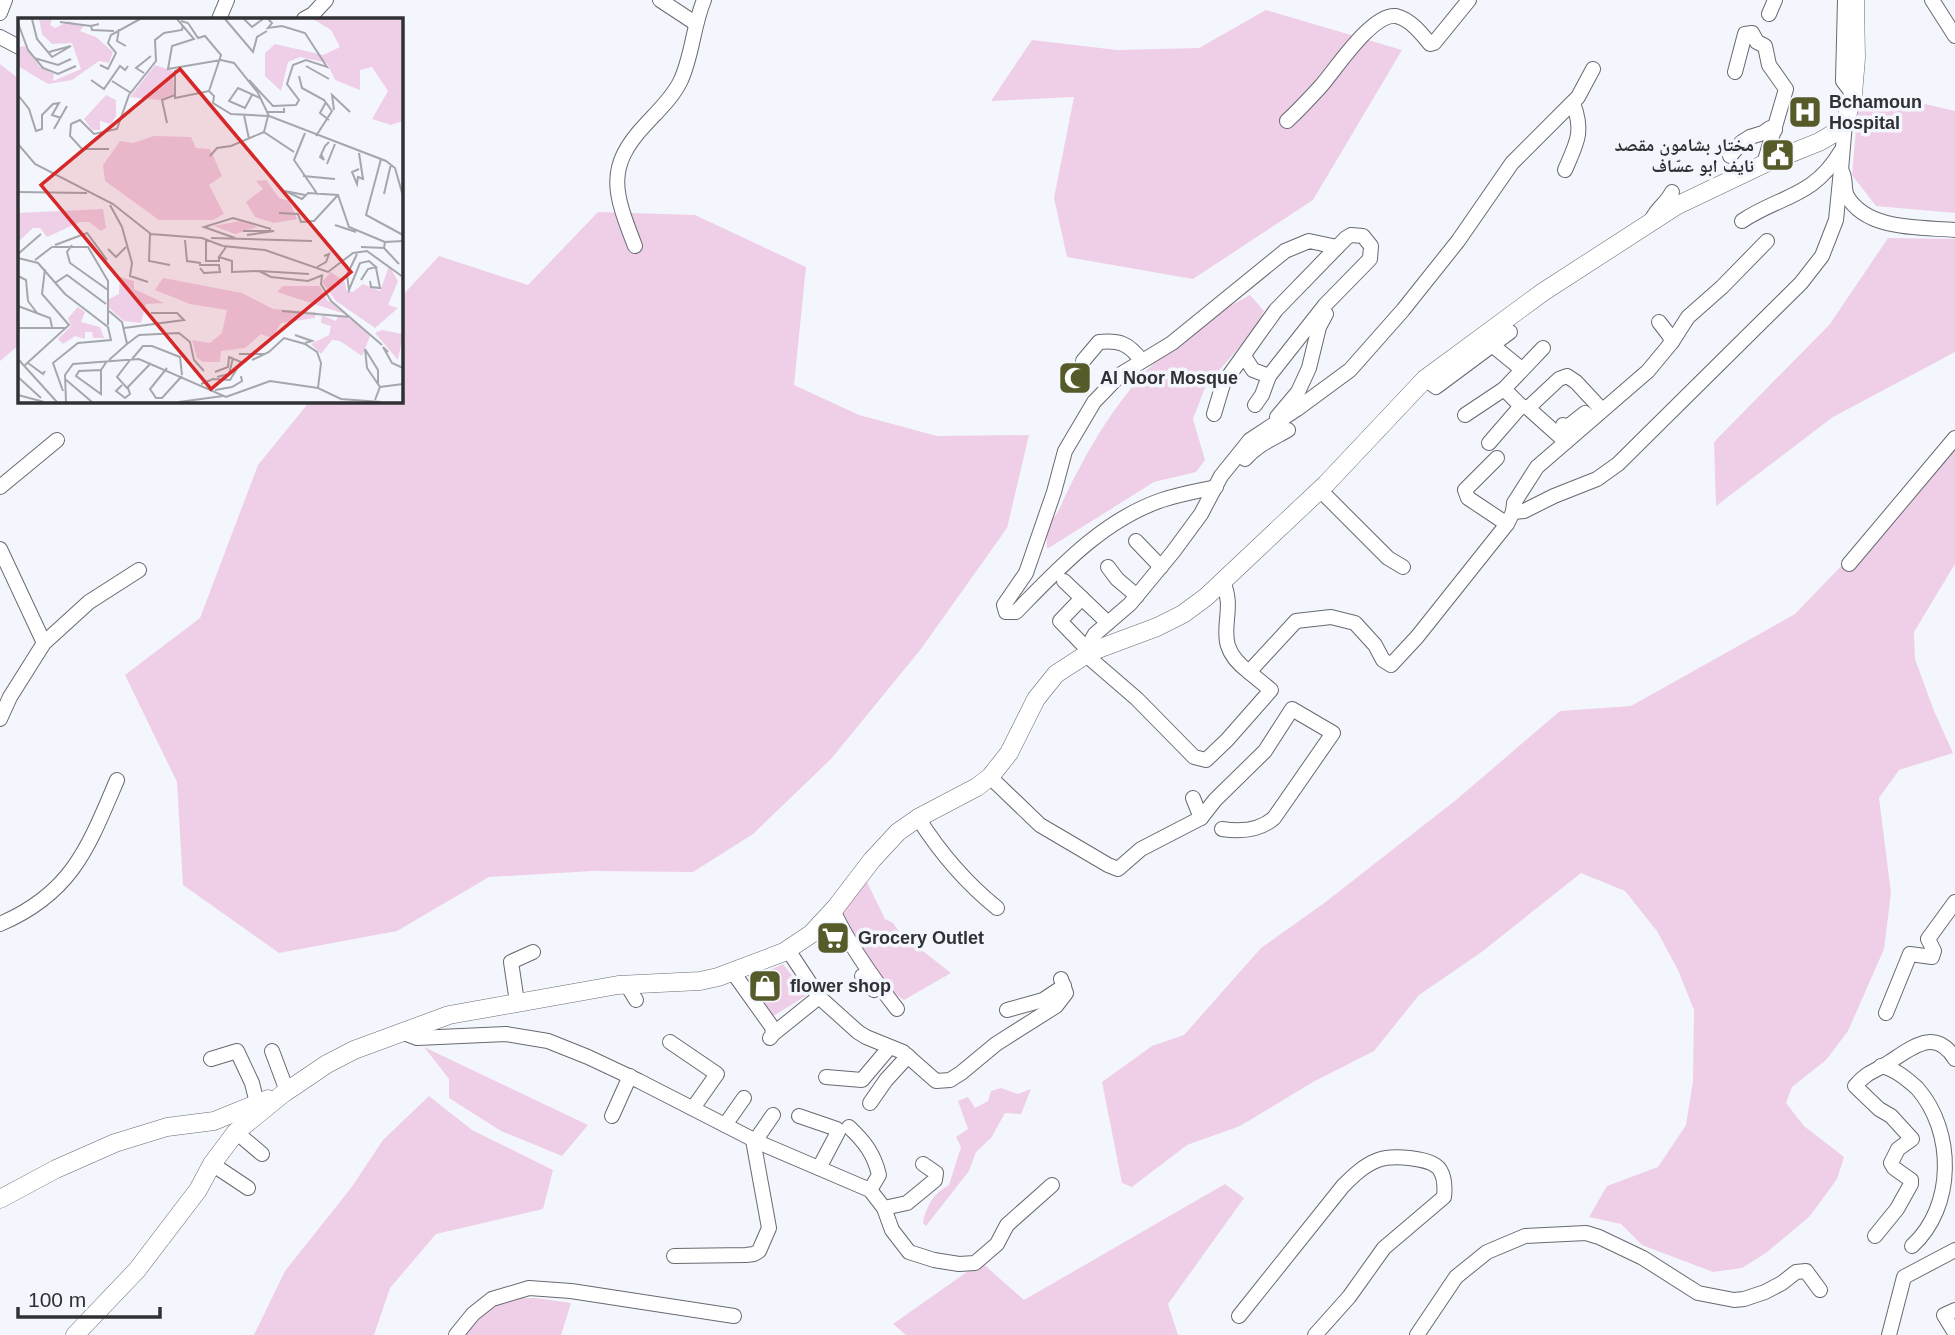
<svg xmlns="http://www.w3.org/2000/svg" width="1955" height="1335" font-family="Helvetica,'Noto Naskh Arabic',sans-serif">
<rect width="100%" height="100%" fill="#f4f6fd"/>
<g fill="#eecfe7">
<path d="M1266,10L1402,50L1313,200L1193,279L1067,257L1054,198L1074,97L991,101L1032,40L1117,50L1199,48Z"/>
<path d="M0,64L19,79V345L0,361Z"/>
<path d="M1899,98L1955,111V213L1876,206L1852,175L1858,107Z"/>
<path d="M598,212L695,215L806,267L794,385L859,415L937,436L1029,435L1007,528L921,649L831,759L753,834L693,872L593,871L489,877L397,931L279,953L183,885L177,782L125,675L200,618L258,465L310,401H401V297L439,256L528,285Z"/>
<path d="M1888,238L1955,239V352L1833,417L1716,506L1714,442L1830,324Z"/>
<path d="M1250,295L1264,311L1253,332L1206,385L1193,419L1205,460L1196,472L1154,482L1047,549C1047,543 1046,534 1048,528C1049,522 1056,516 1059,510C1085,452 1121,390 1170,348C1195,326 1222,310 1250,295Z"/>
<path d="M1955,448V564L1914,632L1915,659L1934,711L1953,753L1899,770L1879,798L1891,893L1884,949L1848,1031L1826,1060L1792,1087L1786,1103L1804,1126L1844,1157L1837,1179L1810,1216L1766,1253L1742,1268L1713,1272L1642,1245L1621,1224L1589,1217L1607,1186L1658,1167L1686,1125L1693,1081L1694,1010L1678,970L1657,931L1625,891L1581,873L1483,951L1419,995L1374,1051L1313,1082L1240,1126L1187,1145L1132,1187L1122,1183L1102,1082L1152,1046L1184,1035L1261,948L1323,904L1456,800L1560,711L1631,706L1795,614Z"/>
<path d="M865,878L885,919L893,923L901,934L951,973L904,1000L891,991L840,914Z"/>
<path d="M783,964L807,995L770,1018L745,981Z"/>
<path d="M424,1047L588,1125L562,1156L501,1131L449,1098V1079Z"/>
<path d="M1001,1088L1018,1094L1031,1089L1021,1114L1005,1113L991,1138L976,1152L969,1171L926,1226L923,1223C926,1206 933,1194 949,1185L961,1147L956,1137L968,1129L958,1101L968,1097L975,1108L988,1101L991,1091Z"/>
<path d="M429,1096L472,1130L553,1170L543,1209L436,1234L390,1288L374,1335H254L285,1271L351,1188L383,1140Z"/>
<path d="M1225,1184L1244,1198L1168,1304L1178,1335H906L893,1324L981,1262L1024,1300Z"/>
<path d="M506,1298H536L571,1303L561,1335H463L468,1327Z"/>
</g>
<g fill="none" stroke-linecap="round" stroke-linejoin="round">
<defs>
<g id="minor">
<path d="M660,0L695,23"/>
<path d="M1845,0L1843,81L1853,94"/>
<path d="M1932,0L1955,36"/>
<path d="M0,13L5,0"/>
<path d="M1769,14L1775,0"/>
<path d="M219,19L227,0"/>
<path d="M304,19L313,14L326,0"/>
<path d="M0,37L19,47"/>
<path d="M1735,72L1745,34L1752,33L1757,42L1765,46L1769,65L1786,89L1764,164"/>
<path d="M1287,121C1299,110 1310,98 1321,86C1336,69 1372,13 1396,16C1410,19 1422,34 1430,44L1434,43L1469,0"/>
<path d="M1845,123L1841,170C1847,178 1843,188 1847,196C1867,231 1921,227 1955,230"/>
<path d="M1730,156L1742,142L1750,137L1763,133L1770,128L1775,130"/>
<path d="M1565,170C1577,142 1584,132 1573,103"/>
<path d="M1652,219C1657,208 1667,203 1672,192"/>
<path d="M1742,221C1781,195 1813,198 1841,151"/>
<path d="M1767,241L1722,287L1688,317L1672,342L1648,371L1537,467L1514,503L1513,512L1524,511L1554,496L1597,479L1618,464L1801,283L1822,256L1836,220L1841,170"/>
<path d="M635,246C615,194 604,168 646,124C658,111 672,98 680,82C692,58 693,26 704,0"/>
<path d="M1659,322L1669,335L1672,342"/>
<path d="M1492,345L1519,367"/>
<path d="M1244,356L1253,370L1269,376"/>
<path d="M1083,361L1099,342C1120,340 1129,344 1141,360"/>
<path d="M1425,379L1436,387L1510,332"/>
<path d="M1504,389L1543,348"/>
<path d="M1528,408L1559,379L1567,376L1576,382L1602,410"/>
<path d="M1214,414L1223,384L1276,310L1346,238L1351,235L1363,236L1371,246L1370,259L1325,305L1269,376L1262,395L1255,405"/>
<path d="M1465,415L1504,389L1521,406"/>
<path d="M1277,417L1298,392L1309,368L1319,327L1326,314"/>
<path d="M1563,425L1566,428L1585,413L1592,419"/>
<path d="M1489,443L1521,406L1528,408L1566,442"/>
<path d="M1497,458L1465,490L1468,498L1507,524"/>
<path d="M1245,459C1257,445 1272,439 1288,430"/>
<path d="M0,487L57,440"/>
<path d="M1216,487C1198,491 1180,494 1162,500C1103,520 1059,568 1016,612H1006L1004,605L1026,573L1054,492L1065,451L1094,402L1121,374L1172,343L1285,251L1309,241L1337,247"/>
<path d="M1320,490L1388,558L1403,567"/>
<path d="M1136,541L1161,567"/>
<path d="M0,549L44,643L10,697L0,719"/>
<path d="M1849,564L1955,438"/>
<path d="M1108,567L1117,579L1137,596"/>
<path d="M1064,581L1108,623"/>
<path d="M1223,582C1239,617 1207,641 1249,672L1296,621L1331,617L1355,623L1375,645L1383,660L1391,665L1417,637L1507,524L1513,512"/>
<path d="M1082,598L1060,621L1090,652"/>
<path d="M44,643L89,602L139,570"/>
<path d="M1096,649L1091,641L1095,634L1130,604L1173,552L1201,514L1221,476L1250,440L1297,409L1350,370L1403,310L1458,241L1512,163L1578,97L1593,69"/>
<path d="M1086,655L1137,699L1194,757L1206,760L1227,740L1271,690L1249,672"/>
<path d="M990,777L1040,825L1108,865L1118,869L1141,849L1201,818L1193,798"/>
<path d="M918,818C939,851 966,883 997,908"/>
<path d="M1201,818L1215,800L1265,751L1292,709L1333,733L1274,818C1259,831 1241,832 1222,829"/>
<path d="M833,910C847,941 876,982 897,1009"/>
<path d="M0,924C72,893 88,848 117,780"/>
<path d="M788,950L819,997L858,1032L866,1037L903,1052L936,1081L950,1080L961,1073L996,1044L1056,1006L1066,993L1061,979"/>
<path d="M732,971L772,1027L773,1034L770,1038"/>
<path d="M862,976L874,990L879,988"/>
<path d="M627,985L636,1000"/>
<path d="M517,1002L511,962L533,952"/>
<path d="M1007,1010L1043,1000L1064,986"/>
<path d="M1886,1013L1910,954L1932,957L1934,951L1928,939L1955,902"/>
<path d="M401,1032L417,1038L506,1034L548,1041L588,1057L639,1081L760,1143L870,1190L884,1208L892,1230L909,1252L934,1260L959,1264L975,1263L997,1244L1007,1225L1052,1185"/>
<path d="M773,1034L819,997"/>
<path d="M670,1042L717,1074L693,1108"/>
<path d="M272,1051L287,1091"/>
<path d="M211,1059L237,1051L252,1083L257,1103"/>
<path d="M1881,1066C1894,1068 1907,1079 1917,1088C1955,1131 1955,1207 1912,1246"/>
<path d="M826,1077L862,1080L889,1048"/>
<path d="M870,1103L886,1080L908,1056"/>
<path d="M612,1116L630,1076"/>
<path d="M799,1116L837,1129L838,1132L819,1168"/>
<path d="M725,1125L744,1098"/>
<path d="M849,1127C865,1142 874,1154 879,1175L870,1190"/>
<path d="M236,1132L262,1154"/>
<path d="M755,1141L773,1115"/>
<path d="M212,1164L248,1188"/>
<path d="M884,1208L907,1203L935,1180L936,1173L923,1164"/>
<path d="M1875,1236L1897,1209L1911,1184V1180L1894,1168L1891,1163L1898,1149L1912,1139L1891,1116L1879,1109L1855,1086C1867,1071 1877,1071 1891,1061C1914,1046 1936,1028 1955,1059"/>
<path d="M674,1256L746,1255L754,1254L759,1251L769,1228L753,1140"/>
<path d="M1955,1310L1944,1315L1955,1333"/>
<path d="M1239,1316L1343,1186C1353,1176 1364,1165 1378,1160C1392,1155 1432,1157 1440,1170C1445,1178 1445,1188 1444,1197L1384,1248L1349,1297L1315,1335"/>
<path d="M456,1335L473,1314L492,1299L529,1288L571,1291L734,1316"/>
<path d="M1417,1335L1456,1277L1487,1252L1525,1236L1586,1233L1599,1237L1643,1258L1698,1293L1734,1300L1744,1299L1765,1292L1782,1283L1796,1272L1806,1271L1820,1290"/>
<path d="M1889,1335L1904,1277L1955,1250"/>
</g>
<g id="major">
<path d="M0,1199L56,1169L115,1143L167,1127L214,1121L268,1099"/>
<path d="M75,1335L137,1270L198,1190L212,1164L236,1132L284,1093L327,1064L354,1050L449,1015L618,985L700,981L718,977L784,952L811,934L836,907L872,860L898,832L918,818L977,787L990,777L1009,753L1036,699L1056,674L1090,652L1157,627L1183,614L1206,597L1326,484L1425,379L1543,292L1676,206L1764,164L1819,142L1831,135L1845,123L1853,94L1856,58L1855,0"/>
</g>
</defs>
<use href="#minor" stroke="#686a70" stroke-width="16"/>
<use href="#major" stroke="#686a70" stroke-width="19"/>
<use href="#minor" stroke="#fff" stroke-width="14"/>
<use href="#major" stroke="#fff" stroke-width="18"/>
</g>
<defs>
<symbol id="hospital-square" viewBox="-11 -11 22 22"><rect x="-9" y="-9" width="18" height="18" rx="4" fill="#565b29" stroke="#f4f6fd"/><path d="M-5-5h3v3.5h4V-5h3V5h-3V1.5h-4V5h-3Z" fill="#fff"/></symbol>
<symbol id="civic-square" viewBox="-11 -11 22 22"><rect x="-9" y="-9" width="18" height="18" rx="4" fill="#565b29" stroke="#f4f6fd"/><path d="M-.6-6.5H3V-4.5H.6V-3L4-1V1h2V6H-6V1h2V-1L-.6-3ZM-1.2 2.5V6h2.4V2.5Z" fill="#fff"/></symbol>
<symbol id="mosque-square" viewBox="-11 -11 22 22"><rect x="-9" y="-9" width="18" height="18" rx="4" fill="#565b29" stroke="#f4f6fd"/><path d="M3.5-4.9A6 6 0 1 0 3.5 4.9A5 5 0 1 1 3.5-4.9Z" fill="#fff"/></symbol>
<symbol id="supermarket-square" viewBox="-11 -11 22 22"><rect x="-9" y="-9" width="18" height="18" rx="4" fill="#565b29" stroke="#f4f6fd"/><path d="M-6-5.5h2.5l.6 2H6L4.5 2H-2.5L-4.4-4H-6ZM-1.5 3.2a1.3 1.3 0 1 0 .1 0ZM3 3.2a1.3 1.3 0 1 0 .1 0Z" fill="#fff"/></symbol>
<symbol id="shop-square" viewBox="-11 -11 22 22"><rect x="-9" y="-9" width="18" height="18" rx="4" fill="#565b29" stroke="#f4f6fd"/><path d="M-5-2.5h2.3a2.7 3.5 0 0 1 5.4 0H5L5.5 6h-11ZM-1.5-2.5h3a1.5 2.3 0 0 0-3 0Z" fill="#fff"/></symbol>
</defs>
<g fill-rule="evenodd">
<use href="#hospital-square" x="1786" y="93" width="38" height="38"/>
<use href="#civic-square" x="1759" y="136" width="38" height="38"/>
<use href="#mosque-square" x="1056" y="359" width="38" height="38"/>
<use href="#supermarket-square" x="814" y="919" width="38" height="38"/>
<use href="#shop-square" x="746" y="967" width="38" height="38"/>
</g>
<g text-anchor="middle" stroke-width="7" stroke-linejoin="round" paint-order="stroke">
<g font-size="18" font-weight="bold" fill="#303134" stroke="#f4f6fd" text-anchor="start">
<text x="1829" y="108">Bchamoun<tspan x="1829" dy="21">Hospital</tspan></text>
<text x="1754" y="151" text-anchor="end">مختار بشامون مقصد<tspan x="1754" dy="21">نايف ابو عسّاف</tspan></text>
<text x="1100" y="384">Al Noor Mosque</text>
<text x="858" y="944">Grocery Outlet</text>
<text x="790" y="992">flower shop</text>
</g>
</g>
<g transform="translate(18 18)">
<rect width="385" height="385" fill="#f4f6fd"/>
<path d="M21,1H34L32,7L37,10L51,3L66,8L62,13L78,19L95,34L91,45L81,43L54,62L30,66L0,48V29L7,28L21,48L36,56L35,63L63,51L54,25L34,26L24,16ZM295,1H385V103L373,107L354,101L370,73L354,49L342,52V72L317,62L309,45L282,39L270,44L263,73L247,58V35L257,26L305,37L322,29L313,12ZM137,47L155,53L156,76L142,82L112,79ZM88,77L98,82V98L93,106L82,103V112H74L66,101ZM136,118L173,119L178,130L192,131L204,158L191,167L206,196L195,202H141L87,163L85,147L102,123L115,125ZM248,162L261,180L271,183L279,201L256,205L237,199L228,184L245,171L238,163ZM85,191L88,210L83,213L71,204H62L29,219L22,210H15L0,224V195ZM222,203L240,209L217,216L196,208ZM371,248L380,263L370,287L380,290L357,310L318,283L304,264L313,254L327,264L328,272L335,274L345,266L362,273ZM102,259L116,263V271L146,285L128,286L123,305L106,303L91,290V281L101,276ZM145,260L224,275L255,291L298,294L297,300L263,305L254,320L243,316L227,330L203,333L202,344H185L179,340L174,322L192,325L204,315L209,292L172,286L137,272ZM265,268H302L309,282L327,296L259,274ZM60,289L67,294L63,304L82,309L86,320H75L74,314H67V321L57,318L45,326L40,321L53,308L50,300ZM304,297L318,303L320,297L335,302L352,318L344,338L322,323L314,322L303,336L293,326L311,317L313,308L303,305ZM364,312L385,316L380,342L357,315Z" fill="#eecfe7"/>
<path fill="none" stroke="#a6a7ad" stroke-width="2" d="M14,1L19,21L34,39L53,28M159,1L176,21L154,28L150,51L203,42L216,45L240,75L251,98L368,143L377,150L385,178M207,1L235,34L239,19L249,13M226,1L234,9L245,1M163,3L170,5L180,20L187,18L203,37L191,73M42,4L73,8M0,5L10,32L25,50L40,56L58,48M81,6L73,8L74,12L96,13M101,11L99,23L108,28M31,34L53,28M16,40L40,47L53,41M82,47L90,51L98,35L90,25L93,17L122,1M288,48L311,61M157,52V80L191,73L196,78L195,85L213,96L250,98M126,55L118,50L133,38M281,58L284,70L306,82L314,93L298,118M73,62L86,71L102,48L107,52L110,48M231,62L255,88L278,87L281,82L269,66L275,47L288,42L309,49L287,15L264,8L250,10L254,5L250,1M94,63L113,75M0,77L11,91L18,113L24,111V97L35,86L41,85L34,97L43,100M234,77L227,90L211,83L220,70L242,80M308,84L302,95L311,102M316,92L314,77L332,94M248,94H266V90M226,97L231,121M250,98L246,114L276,134M149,105L144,82L157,77M36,111L49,88M287,115L276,142L300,177M0,126L17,146L95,186L133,216L184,220L205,228L247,232L310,254L335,235L349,233L385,259M91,131H64L52,118L53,106L62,102L76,116L99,111L111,77L138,43L137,22L146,15L164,12L165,7M303,136L306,142L302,139L307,128L311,124M192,138L199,130L213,128L246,114M363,141L348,197L385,217M309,146L317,126M341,151L334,154L339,166L340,159L345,161L341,135M285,158L317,161M0,174L69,175M366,176L373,146M287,177L267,173L284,181L290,175L320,177L331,209L367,224M92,187L104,209L114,245L112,258L130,264M261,195L280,196L283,204L296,203L320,177M317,207L338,214M225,213H256L229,217M132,216L131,243L152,247M193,220L294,223M217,220L186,209L215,200L253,211M167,222L169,243L183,245M188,222V243H201V239M37,227L69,215L89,242M54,227L49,234L52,245L90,272M208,229L201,239L214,243V254L241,253M343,229L366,230L367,224L385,223M366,230L381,246M90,231L98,239L108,229M0,236L23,216M339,236L329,257L331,272L342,245L351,243L358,249L350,251L343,262M0,240L20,245L47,276L90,309L93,322L60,325L35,345L45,373M17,242L34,229H70L90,263V307M181,247H201L202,254L186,255L182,250M299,249L308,244L311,236L306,238M291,256L241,253L253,259L290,263L305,257M0,258L8,262L10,283L19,295M304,258L303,266L313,283L364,327M352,263L353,269L362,270L358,250M37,265L49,257L88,286M0,288L32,300L34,309M264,293L332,299M0,310H48M106,310L166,302L159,295H133M277,317L294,323L287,325M109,326L121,317L161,315L172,324L176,342L186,353M370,334L365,329L374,345L385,350M221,336H246M0,341L39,384M114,341L125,328H134L162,339L164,357M91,342L109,326L104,304L91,293M112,342L99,359L109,370L133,345M234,342L251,334L266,320L287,326L299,334L303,345L300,370M10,345L25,356L27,353M7,347L51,307L24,276L27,251M149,350L132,371L138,380H144L164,358M83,352V376L58,358L61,353L83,352L89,343M0,359L23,380M199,359L211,356L215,340M47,361L74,384M183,366L195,361L212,362L223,344L211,339L210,349L197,354M360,366V352L347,331L349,350L362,369M104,367L98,373L107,380L112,376L110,370M197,372L214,369L224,363L223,358M0,377L26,384M357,382L362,369L385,366M48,384L47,357L55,346L121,341L208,379L252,363L300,370L323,381L363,384M161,384L205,378"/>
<path fill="#d62828" fill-opacity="0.15" stroke="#d62828" stroke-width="3.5" d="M162,51L333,254L193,371L23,167Z"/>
<rect width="385" height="385" fill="none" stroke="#303134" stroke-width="3.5"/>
</g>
<path d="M18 1307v10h142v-10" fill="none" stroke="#303134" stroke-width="3.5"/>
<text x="28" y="1307" font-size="21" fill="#303134" stroke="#f4f6fd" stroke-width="5" paint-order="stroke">100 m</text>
</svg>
